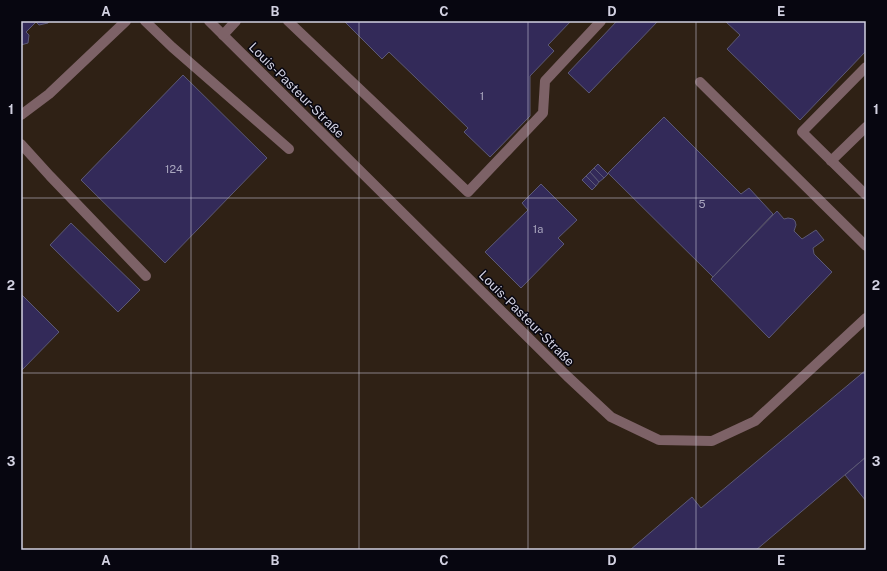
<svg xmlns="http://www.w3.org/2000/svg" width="887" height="571" font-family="'Public Sans',sans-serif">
<rect width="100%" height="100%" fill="#1d1931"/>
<rect fill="#2f2115" x="21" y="21" width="845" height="529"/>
<g fill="#332a59" stroke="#5c5975">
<path d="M21,21H49L48,23L39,25L36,22L26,32L29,35L28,43L21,45Z"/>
<path d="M344,21H571L548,45L554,51L530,76V116L490,157L464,132L468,128L389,52L382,59Z"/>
<path d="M617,21H658L589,93L568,73Z"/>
<path d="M725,21H866V51L800,120L727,49L740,35Z"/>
<path d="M183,75L267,158L165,263L81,180Z"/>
<path d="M664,117L741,194L749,188L773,214L713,277L608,173Z"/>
<path d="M598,164L608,174L604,178L594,168Z"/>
<path d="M594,168L604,178L599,182L590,172Z"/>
<path d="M590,172L599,182L596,186L586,176Z"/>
<path d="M586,176L596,186L592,190L582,180Z"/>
<path d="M541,184L577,220L558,238L564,244L521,288L485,252L528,210L522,203Z"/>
<path d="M777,211L784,219L788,218L793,219L795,221L796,225L794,231L802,239L816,230L824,240L813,248L814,254L832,272L769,338L711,279Z"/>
<path d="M71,223L140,290L118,312L50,245Z"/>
<path d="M21,294L59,332L21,371Z"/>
<path d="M866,370V457L756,550H630L692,497L701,508Z"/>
<path d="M866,457V501L845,475Z"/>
</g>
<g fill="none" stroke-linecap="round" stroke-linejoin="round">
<g stroke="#7d6267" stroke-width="10">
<path d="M145,21L172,47L289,149"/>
<path d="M209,21L567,376L611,417L659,440L712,441L755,421L866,318"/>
<path d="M288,21L468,192L543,113L545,81L601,21"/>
<path d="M223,35L236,21"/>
<path d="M866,67L802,132L866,195"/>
<path d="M700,82L866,246"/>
<path d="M21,115L49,94L126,21"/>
<path d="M21,144L50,176L146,276"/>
<path d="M831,161L866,127"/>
</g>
</g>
<path fill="none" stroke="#d2d1e1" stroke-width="1" stroke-opacity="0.55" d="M191,21V550M359,21V550M528,21V550M696,21V550M21,198H866M21,373H866"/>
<g text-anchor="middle" stroke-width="3" stroke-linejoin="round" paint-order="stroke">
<g font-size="11" fill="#aaa7bf">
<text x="482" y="100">1</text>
<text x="174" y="173">124</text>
<text x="702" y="208">5</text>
<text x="538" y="233">1a</text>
</g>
<g font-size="13" fill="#d2d1e1" stroke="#070610">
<text transform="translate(297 90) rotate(45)" y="5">Louis-Pasteur-Straße</text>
<text transform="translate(527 318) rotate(45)" y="5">Louis-Pasteur-Straße</text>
</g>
</g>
<rect width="887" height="571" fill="none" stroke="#070610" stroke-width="44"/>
<rect x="22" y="22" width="843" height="527" fill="none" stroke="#d2d1e1" stroke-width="1.5"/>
<g font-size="13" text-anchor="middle" font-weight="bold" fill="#d2d1e1">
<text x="106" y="16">A</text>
<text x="275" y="16">B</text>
<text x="444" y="16">C</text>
<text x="612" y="16">D</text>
<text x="781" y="16">E</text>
<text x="11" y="114">1</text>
<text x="876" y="114">1</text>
<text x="11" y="290">2</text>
<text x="876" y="290">2</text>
<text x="11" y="466">3</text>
<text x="876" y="466">3</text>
<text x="106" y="565">A</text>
<text x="275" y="565">B</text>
<text x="444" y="565">C</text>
<text x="612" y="565">D</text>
<text x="781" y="565">E</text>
</g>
</svg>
